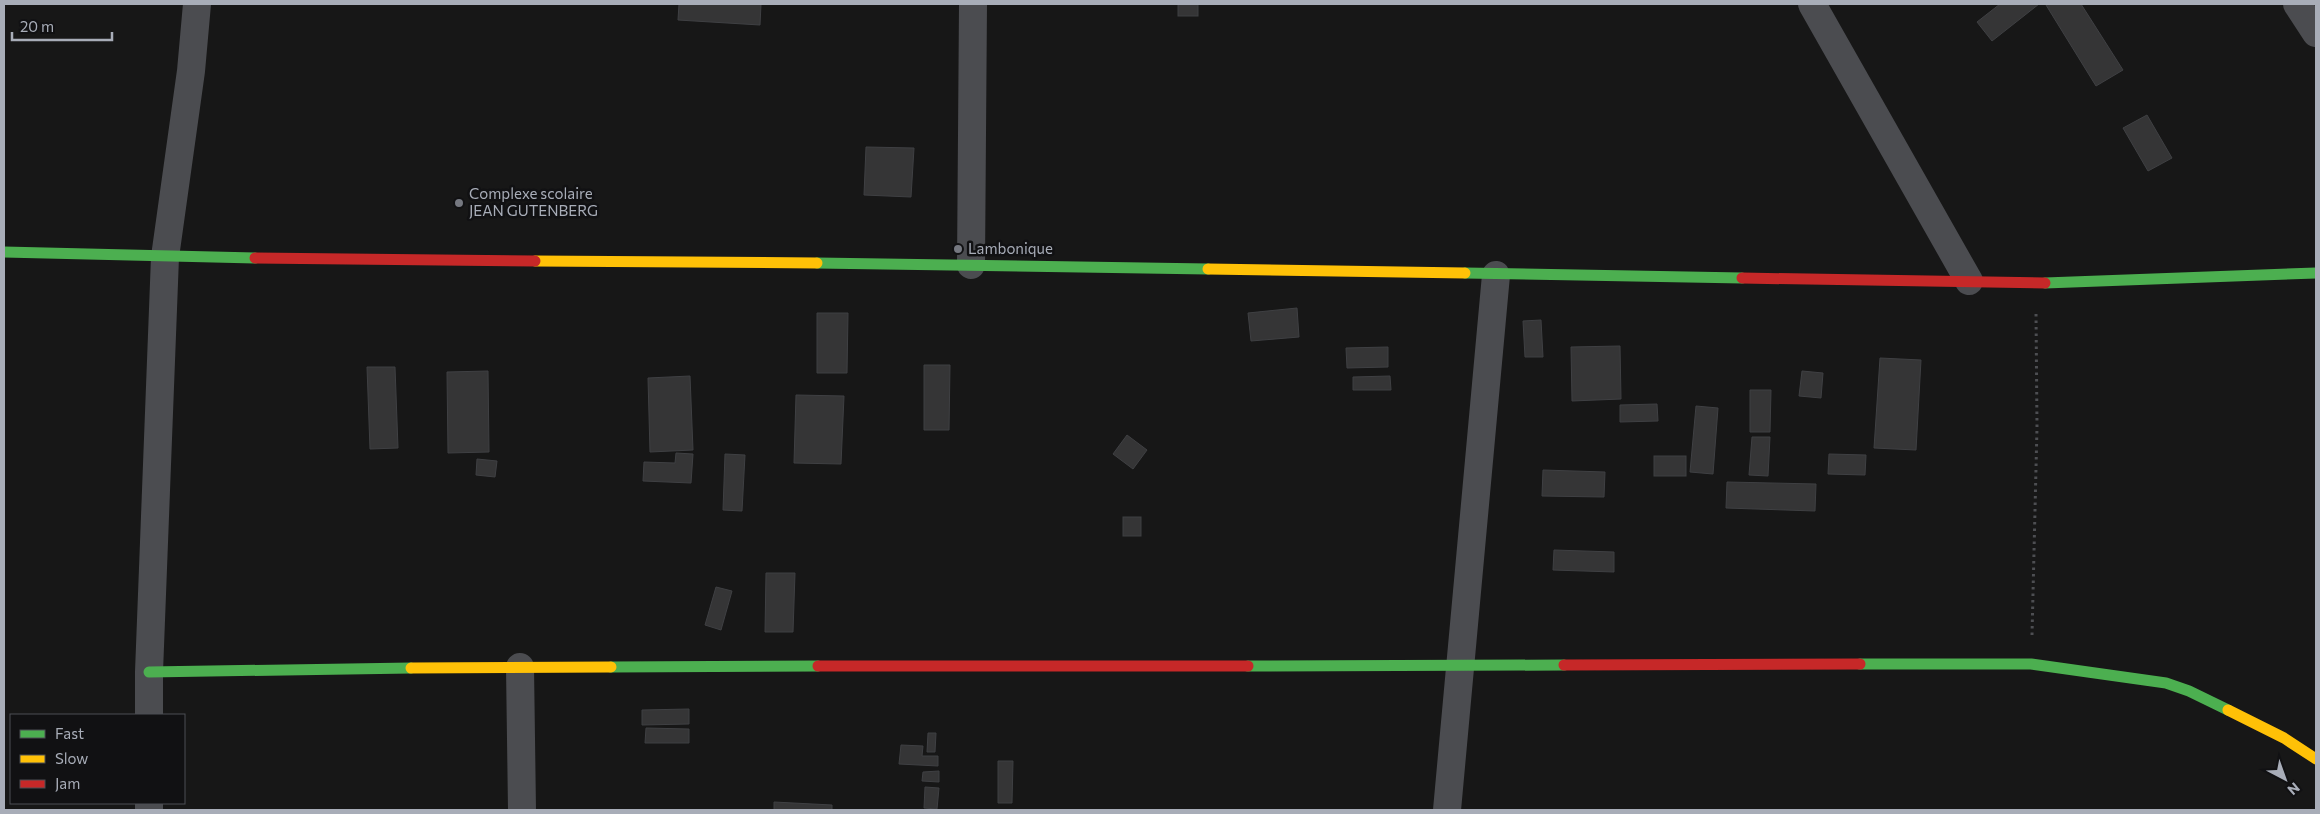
<svg xmlns="http://www.w3.org/2000/svg" width="2320" height="814" font-family="Commissioner,sans-serif">
<rect width="100%" height="100%" fill="#171717"/>
<g fill="#353536" stroke="#3f4043">
<path d="M679,4H761L760,25L678,20Z"/>
<rect x="1178" y="4" width="20" height="12"/>
<path d="M2000,4H2039L1992,41L1977,22Z"/>
<path d="M2047,4H2081L2123,70L2096,86L2046,5Z"/>
<path d="M2147,115L2172,158L2148,171L2123,128Z"/>
<path d="M866,147L914,148L911,197L864,195Z"/>
<path d="M1297,308L1299,337L1251,341L1248,313Z"/>
<path d="M817,313H848L847,373H817Z"/>
<path d="M1541,320L1543,357H1525L1523,321Z"/>
<path d="M1620,346L1621,399L1572,401L1571,347Z"/>
<path d="M1388,347V367L1347,368L1346,348Z"/>
<path d="M1880,358L1921,360L1916,450L1874,448Z"/>
<path d="M924,365H950L949,430H924Z"/>
<path d="M367,367H395L398,448L370,449Z"/>
<path d="M488,371L489,452L448,453L447,372Z"/>
<path d="M1802,371L1823,373L1821,398L1799,396Z"/>
<path d="M690,376L693,450L650,452L648,378Z"/>
<path d="M1390,376L1391,390H1353V377Z"/>
<path d="M1750,390H1771L1770,432H1750Z"/>
<path d="M796,395L844,396L841,464L794,463Z"/>
<path d="M1657,404L1658,421L1620,422V405Z"/>
<path d="M1696,406L1718,408L1713,474L1690,472Z"/>
<path d="M1127,435L1147,450L1133,469L1113,454Z"/>
<path d="M1752,437H1770L1768,476L1749,475Z"/>
<path d="M676,453L693,454L691,483L643,481L644,462L675,463Z"/>
<path d="M725,454L745,455L742,511L723,510Z"/>
<path d="M1829,454L1866,455L1865,475L1828,474Z"/>
<rect x="1654" y="456" width="32" height="20"/>
<path d="M477,459L497,461L495,477L476,475Z"/>
<path d="M1543,470L1605,472L1604,497L1542,496Z"/>
<path d="M1727,482L1816,484L1815,511L1726,508Z"/>
<rect x="1123" y="517" width="18" height="19"/>
<path d="M1554,550L1614,552V572L1553,570Z"/>
<path d="M766,573H795L793,632H765Z"/>
<path d="M716,587L732,591L721,630L705,625Z"/>
<path d="M689,709V724L642,725V710Z"/>
<path d="M646,728L689,729V743H645Z"/>
<path d="M928,733H936L935,752H927Z"/>
<path d="M901,745L923,746L922,756H938V766L899,764Z"/>
<path d="M998,761H1013L1012,803H998Z"/>
<path d="M939,771V782L922,781L923,772Z"/>
<path d="M925,787L939,788L937,809L924,808Z"/>
<path d="M774,802L832,805V810H774Z"/>
</g>
<g fill="none" stroke-linecap="round" stroke-linejoin="round">
<path stroke="#4d4e52" stroke-width="3" stroke-dasharray="2.5 4" stroke-linecap="butt" d="M2032,635L2037,427L2036,313"/>
<g stroke="#4b4c50" stroke-width="28">
<path d="M1812,4L1969,281"/>
<path d="M2297,4L2316,33"/>
<path d="M971,265L973,4"/>
<path d="M520,667L522,810"/>
<path d="M149,715V672L165,257L191,71L197,4"/>
<path d="M149,810V803"/>
<path d="M1447,810L1496,275"/>
</g>
<g stroke="#4caf50" stroke-width="11">
<path d="M4,252L255,258"/>
<path d="M817,263L1208,269"/>
<path d="M1465,273L1742,278"/>
<path d="M2045,283L2316,273"/>
<path d="M1860,664H2031L2166,683L2189,691L2228,710"/>
<path d="M1248,666L1564,665"/>
<path d="M611,667L818,666"/>
<path d="M149,672L411,668"/>
</g>
<g stroke="#ffc107" stroke-width="11">
<path d="M535,261L817,263"/>
<path d="M1208,269L1465,273"/>
<path d="M411,668L611,667"/>
<path d="M2228,710L2284,738L2316,759"/>
</g>
<g stroke="#c62828" stroke-width="11">
<path d="M255,258L535,261"/>
<path d="M1742,278L2045,283"/>
<path d="M1564,665L1860,664"/>
<path d="M818,666H1248"/>
</g>
</g>
<g fill="#757880" stroke="#111113" stroke-width="2">
<circle cx="459" cy="203" r="5"/>
<circle cx="958" cy="249" r="5"/>
</g>
<g text-anchor="middle" stroke-width="5" stroke-linejoin="round" paint-order="stroke">
<g font-size="15" fill="#a8adb8" stroke="#111113" text-anchor="start">
<text x="469" y="199">Complexe scolaire<tspan x="469" dy="17">JEAN GUTENBERG</tspan></text>
<text x="968" y="254">Lambonique</text>
</g>
</g>
<rect width="2320" height="814" fill="none" stroke="#a8adb8" stroke-width="10"/>
<rect x="10" y="714" width="175" height="90" fill="#111113" stroke="#4d4f55"/>
<rect x="20" y="730" width="25" height="8" fill="#4caf50" stroke="#4d4f55"/>
<text x="55" y="739" font-size="15" fill="#a8adb8">Fast</text>
<rect x="20" y="755" width="25" height="8" fill="#ffc107" stroke="#4d4f55"/>
<text x="55" y="764" font-size="15" fill="#a8adb8">Slow</text>
<rect x="20" y="780" width="25" height="8" fill="#c62828" stroke="#4d4f55"/>
<text x="55" y="789" font-size="15" fill="#a8adb8">Jam</text>
<g transform="translate(2285 779) rotate(139)" stroke="#111113" stroke-width="4" paint-order="stroke">
<path d="M0-4L9 19L0 12L-9 19Z" fill="#a8adb8"/>
<text y="-8" font-size="14" font-weight="bold" text-anchor="middle" fill="#a8adb8">N</text>
</g>
<path d="M12 32v8h100v-8" fill="none" stroke="#a8adb8" stroke-width="2.5"/>
<text x="20" y="32" font-size="15" fill="#a8adb8" stroke="#111113" stroke-width="4" paint-order="stroke">20 m</text>
</svg>
